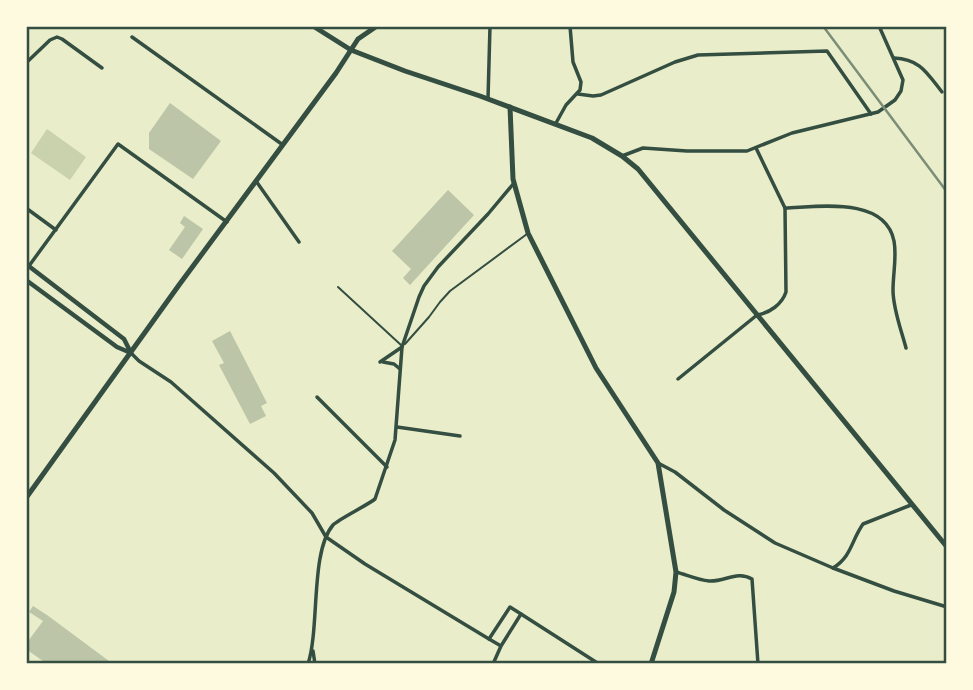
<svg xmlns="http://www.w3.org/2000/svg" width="973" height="690" font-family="Montserrat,sans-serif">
<rect width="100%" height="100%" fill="#e9edc9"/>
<path fill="#cad2ad" d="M47,129L86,157L70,180L31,153Z"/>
<g fill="#bcc5a7">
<path d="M170,103L221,141L193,179L149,149V133Z"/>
<path d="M448,190L474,215L410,285L403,278L411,269L392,251Z"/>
<path d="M184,216L203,229L182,259L169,250L185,227L180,223Z"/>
<path d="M230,331L267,403L261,406L266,416L250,424L219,365L224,363L212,341Z"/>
<path d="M33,606L47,615L113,664H47L26,649V644L43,621L29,612Z"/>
</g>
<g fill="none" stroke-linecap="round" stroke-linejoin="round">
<g stroke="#344e41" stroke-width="2">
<path d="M338,287L401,345"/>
<path d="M405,344L429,317L440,302L450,291L527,234"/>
</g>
<g stroke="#344e41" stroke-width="3.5">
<path d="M132,37L283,145"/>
<path d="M894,58C920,59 927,73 942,92"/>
<path d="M26,63L50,40L57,37L62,39L102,68"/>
<path d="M578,94L593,96L601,95L675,62L698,55L827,51L871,114"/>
<path d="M488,99L490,26"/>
<path d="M556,123L566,105L580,90L581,82L573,62L570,26"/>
<path d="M622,156L643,148L687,151H747L792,133L878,112L895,100L901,91L903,80L879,26"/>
<path d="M256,181L299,242"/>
<path d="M26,208L56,230"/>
<path d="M785,208C818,207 885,196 894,241C897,257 893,273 893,290C893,309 901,329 906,348"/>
<path d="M26,270L118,144L227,222"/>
<path d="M131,353L139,361L171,382L274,473L312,513L326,537L365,564L489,639"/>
<path d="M380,362L402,347"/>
<path d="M383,362L394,364L400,369"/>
<path d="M678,379L757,315C770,313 782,304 786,292L785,208L756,148"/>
<path d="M317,397L387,467"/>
<path d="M397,427L460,436"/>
<path d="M658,463L675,472L724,510L775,543L833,568L894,591L947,607"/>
<path d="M833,568C852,556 851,541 863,524L911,505"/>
<path d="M676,572C687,575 698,580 709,581C725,582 737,570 752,579L758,664"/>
<path d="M521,614L599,664"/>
<path d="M313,651L315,664"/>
<path d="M308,664C320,627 310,552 333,525C339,519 366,506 375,499L395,440L402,347L419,297L424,286L438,267L488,214L514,183"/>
<path d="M493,664L501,646L521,614L510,607L489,639L501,646"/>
</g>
<g stroke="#344e41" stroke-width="4.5">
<path d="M26,264L124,339L131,353"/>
<path d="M26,280L117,347L131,353"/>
</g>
<g stroke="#344e41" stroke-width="5">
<path d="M313,26L351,50L405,71L480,96L592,138L622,156L638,169L947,547"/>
<path d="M510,107L513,179L528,233L596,368L658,463L676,572L674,592L651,664"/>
</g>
<path stroke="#344e41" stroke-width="5" d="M26,498L179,285L336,73L358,39L377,26"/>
<path stroke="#7c8e77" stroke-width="2.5" d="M823,26L947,192"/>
</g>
<rect width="973" height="690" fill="none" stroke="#fefae0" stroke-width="56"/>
<rect x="28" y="28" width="917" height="634" fill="none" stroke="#344e41" stroke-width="2.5"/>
</svg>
